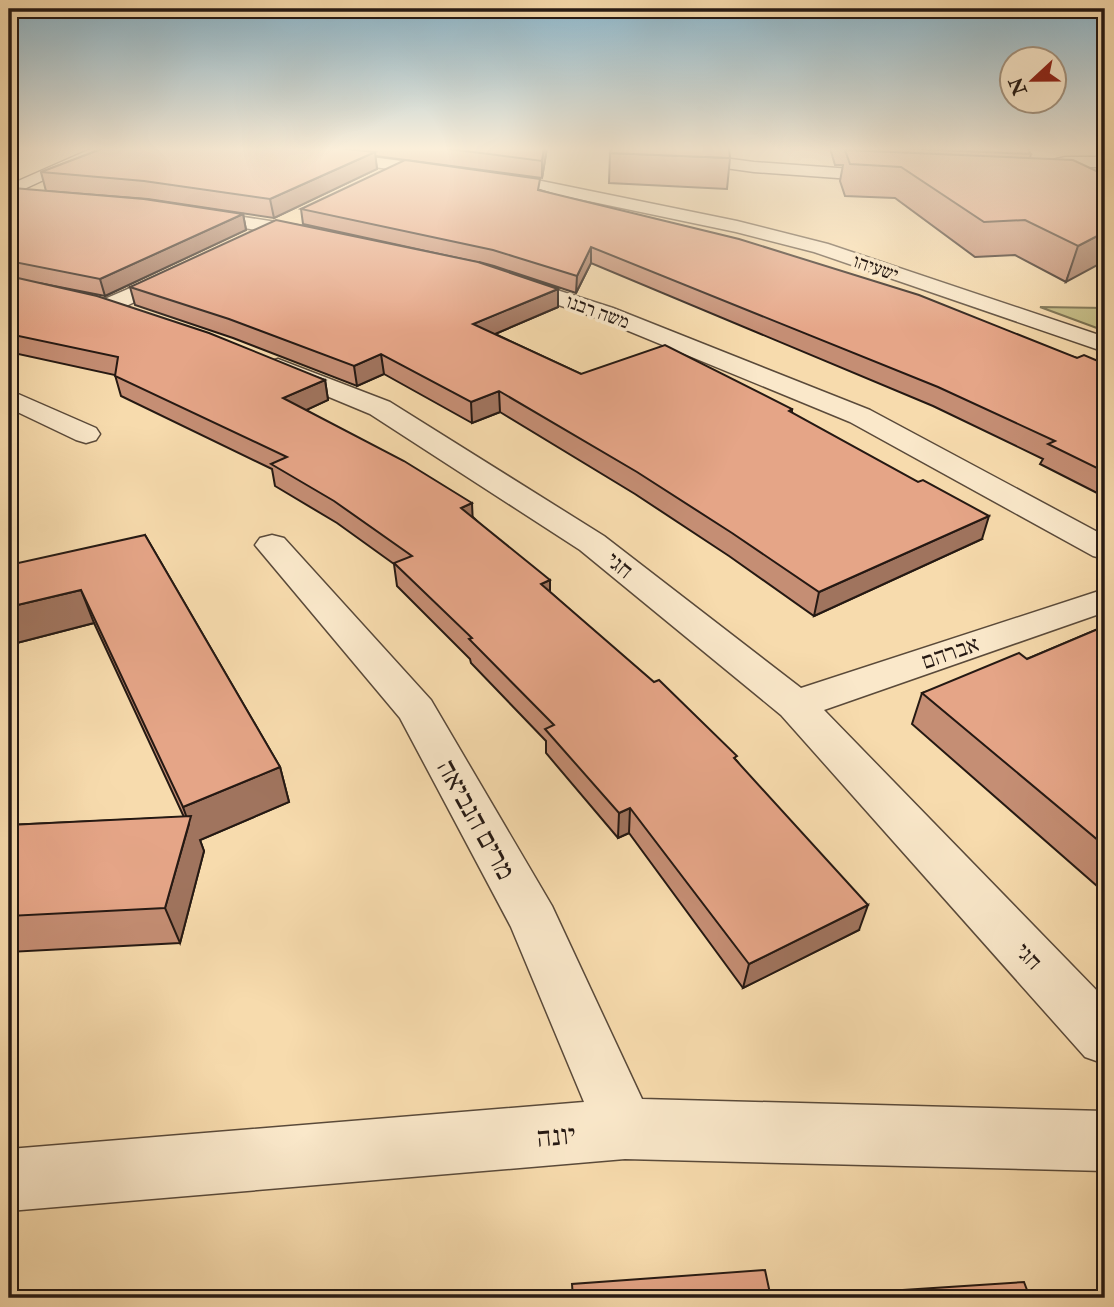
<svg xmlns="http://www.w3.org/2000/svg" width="1114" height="1307" font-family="'IM FELL Double Pica','Frank Ruhl Libre',serif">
<rect width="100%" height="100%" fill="#f7dbad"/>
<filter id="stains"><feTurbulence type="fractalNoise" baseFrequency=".00286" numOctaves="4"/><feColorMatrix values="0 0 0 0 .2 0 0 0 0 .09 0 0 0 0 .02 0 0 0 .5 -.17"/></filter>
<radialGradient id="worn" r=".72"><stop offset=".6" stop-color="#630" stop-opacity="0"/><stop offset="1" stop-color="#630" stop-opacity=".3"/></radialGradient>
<path fill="#c4be85" stroke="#746c4c" stroke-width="2" d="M1040,307L1105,308V331Z"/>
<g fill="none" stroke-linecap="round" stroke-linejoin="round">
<defs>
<g id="street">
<path d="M260,148H301L517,176L737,221L828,244L1105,337V352L814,252L736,232L517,186L268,153Z"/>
<path d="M192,209L315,228L325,234L315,240L186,218L183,214L186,210Z"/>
<path d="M179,267L186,269L189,273L186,277L116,311H100L97,306L100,301Z"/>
<path d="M510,275L613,308L870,410L1105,536V559L1093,556L850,422L597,318L502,286L499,281L502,276Z"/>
<path d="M278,359L390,402L604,536L801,688L1105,589V612L824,710L1105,999V1064L1085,1057L781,715L580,550L370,414L269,372L265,367L269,362Z"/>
<path d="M9,390L96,428L100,434L96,440L86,443L76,440L9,408Z"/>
<path d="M272,535L284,538L431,700L552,906L642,1099L1105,1111V1171L625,1159L9,1211V1149L584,1102L511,927L400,718L255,545L260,538Z"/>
</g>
<g id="secondary">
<path d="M93,148H113L9,196V185Z"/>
<path d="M610,148H648L754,162L893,172L901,177L893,182L754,172L617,153Z"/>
<path d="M1065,157H1105V167H1065L1026,176L1018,171L1020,168Z"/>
</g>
</defs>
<use href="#street" stroke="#5a4a3a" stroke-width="3"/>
<use href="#secondary" stroke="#251913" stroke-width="3"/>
<use href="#street" fill="#fae8ca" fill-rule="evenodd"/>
<use href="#secondary" fill="#fae8ca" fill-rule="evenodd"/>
</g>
<g fill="#c58e74" stroke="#251913" stroke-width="2">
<path d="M104,148H547L542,178L375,156L377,169L274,218L148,199L46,191L41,172Z"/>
<path d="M830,148H1025L1031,154L1030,158L1105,175L1066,282L1015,255L975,257L895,198L845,196L840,181L843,165H835Z"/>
<path d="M610,153L730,158L727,189L609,183Z"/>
<path d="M9,190L243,214L246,230L105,296L39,283L325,380L328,400L306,410L473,517L550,592L737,761L859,930L743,988L629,833L618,838L546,753V741L471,663L470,659L397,586L394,564L337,523L275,486L272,469L121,396L115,375L9,352Z"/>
<path d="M540,190L1077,358L1105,364V497L1040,464L1043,459L933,406L591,263L576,293L494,266L479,262L558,289V307L495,334L581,374L792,409V413L982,539L814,616L729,556L635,494L500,412L472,423L384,374L357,386L233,338L135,305L130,287L476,262L303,224L301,209Z"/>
<path d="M145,535L280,767L289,802L200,840L204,851L180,943L9,952V825L184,817L94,623L9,645Z"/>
<path d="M1105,626V893L912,724L922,693L1027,659Z"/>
</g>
<g fill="#a0745e" stroke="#251913" stroke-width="2">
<path d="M544,148H547L542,178V161Z"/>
<path d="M375,152L377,169L274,218L270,199Z"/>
<path d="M243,214L246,230L105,296L100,279Z"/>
<path d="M1105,232V261L1066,282L1078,246Z"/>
<path d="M591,247V263L576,293L577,276Z"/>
<path d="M558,289V307L474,343L473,324Z"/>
<path d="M381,354L384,374L357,386L354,366Z"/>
<path d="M325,380L328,400L287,419L283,398Z"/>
<path d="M499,391L500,412L472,423L471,402Z"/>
<path d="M9,461L12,470L9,479Z"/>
<path d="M472,503L473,526L461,508Z"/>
<path d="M989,516L982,539L814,616L819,592Z"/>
<path d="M550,580V603L541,584Z"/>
<path d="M81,590L94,623L9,645V607Z"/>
<path d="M280,767L289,802L200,840L204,851L180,943L165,908L189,824L183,807Z"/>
<path d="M630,808L629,833L618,838L619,813Z"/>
<path d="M868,905L859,930L743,988L749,964Z"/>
</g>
<g fill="#e5a587" stroke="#251913" stroke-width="2">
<path d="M104,148H338L375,152L270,199L144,181L41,172Z"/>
<path d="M442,148H544L542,161Z"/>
<path d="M611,148H729L730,158L610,153Z"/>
<path d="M895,148H1025L1028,149L1031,154Z"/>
<path d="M845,150L1073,160L1105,175V232L1078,246L1025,220L984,222L901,167L850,164Z"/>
<path d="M405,160L540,179L538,190L739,239L919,295L1077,358L1084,355L1105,364V472L1048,444L1055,441L938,387L591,247L577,276L493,250L301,209Z"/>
<path d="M13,188L144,199L243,214L100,279L9,261V241L11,240H9V190Z"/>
<path d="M276,220L478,262L558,289L473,324L581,374L665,345L792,409L789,411L918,482L923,480L989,516L819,592L732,533L637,472L499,391L471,402L381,354L354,366L229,319L130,287Z"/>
<path d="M9,276L97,296L209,333L325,380L283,398L404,461L472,503L461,508L550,580L541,584L654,682L659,680L737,756L734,758L868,905L749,964L630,808L619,813L545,729L554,725L469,639L472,638L394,563L412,556L334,501L271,464L287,457L115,376L118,357L9,334Z"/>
<path d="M145,535L280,767L183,807L81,590L9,607V565Z"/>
<path d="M1105,626V846L922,693L1019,653L1027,659Z"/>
<path d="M191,816L165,908L9,916V825Z"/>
<path d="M765,1270L771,1298H573L572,1284Z"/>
<path d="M1024,1282L1030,1298H843L842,1294Z"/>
</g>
<linearGradient id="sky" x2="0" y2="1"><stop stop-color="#8ab7ce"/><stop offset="0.45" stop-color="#fbefda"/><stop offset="1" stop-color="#fbefda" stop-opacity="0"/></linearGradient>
<rect width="1114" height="331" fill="url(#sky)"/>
<g text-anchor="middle" stroke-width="7" stroke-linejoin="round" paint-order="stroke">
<g font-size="19" fill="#251913" stroke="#fae8ca">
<text transform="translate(876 267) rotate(19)" y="7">ישעיהו</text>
<text transform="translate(598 311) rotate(20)" y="7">משה רבנו</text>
</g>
<g font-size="23" fill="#251913" stroke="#fae8ca">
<text transform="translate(620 565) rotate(39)" y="8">חגי</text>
<text transform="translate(950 652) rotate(-19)" y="8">אברהם</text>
<text transform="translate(1029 956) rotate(47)" y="8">חגי</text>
</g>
<g font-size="28" fill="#251913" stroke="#fae8ca">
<text transform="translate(477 819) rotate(61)" y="10">מרים הנביאה</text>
<text transform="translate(556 1135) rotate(-5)" y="10">יונה</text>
</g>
</g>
<rect width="1114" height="1307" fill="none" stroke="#f7dbad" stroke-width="35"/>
<rect x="10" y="10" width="1093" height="1286" fill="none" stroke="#251913" stroke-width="3.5"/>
<rect x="18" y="18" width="1079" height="1272" fill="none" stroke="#251913" stroke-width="2"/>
<g transform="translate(1033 80) rotate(248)"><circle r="33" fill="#fae8ca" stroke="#a59581" stroke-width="2"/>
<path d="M0-5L12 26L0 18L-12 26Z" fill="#8f2418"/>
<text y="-10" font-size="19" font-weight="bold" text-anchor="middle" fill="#251913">N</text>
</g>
<rect width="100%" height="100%" filter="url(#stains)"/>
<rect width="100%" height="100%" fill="url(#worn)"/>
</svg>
